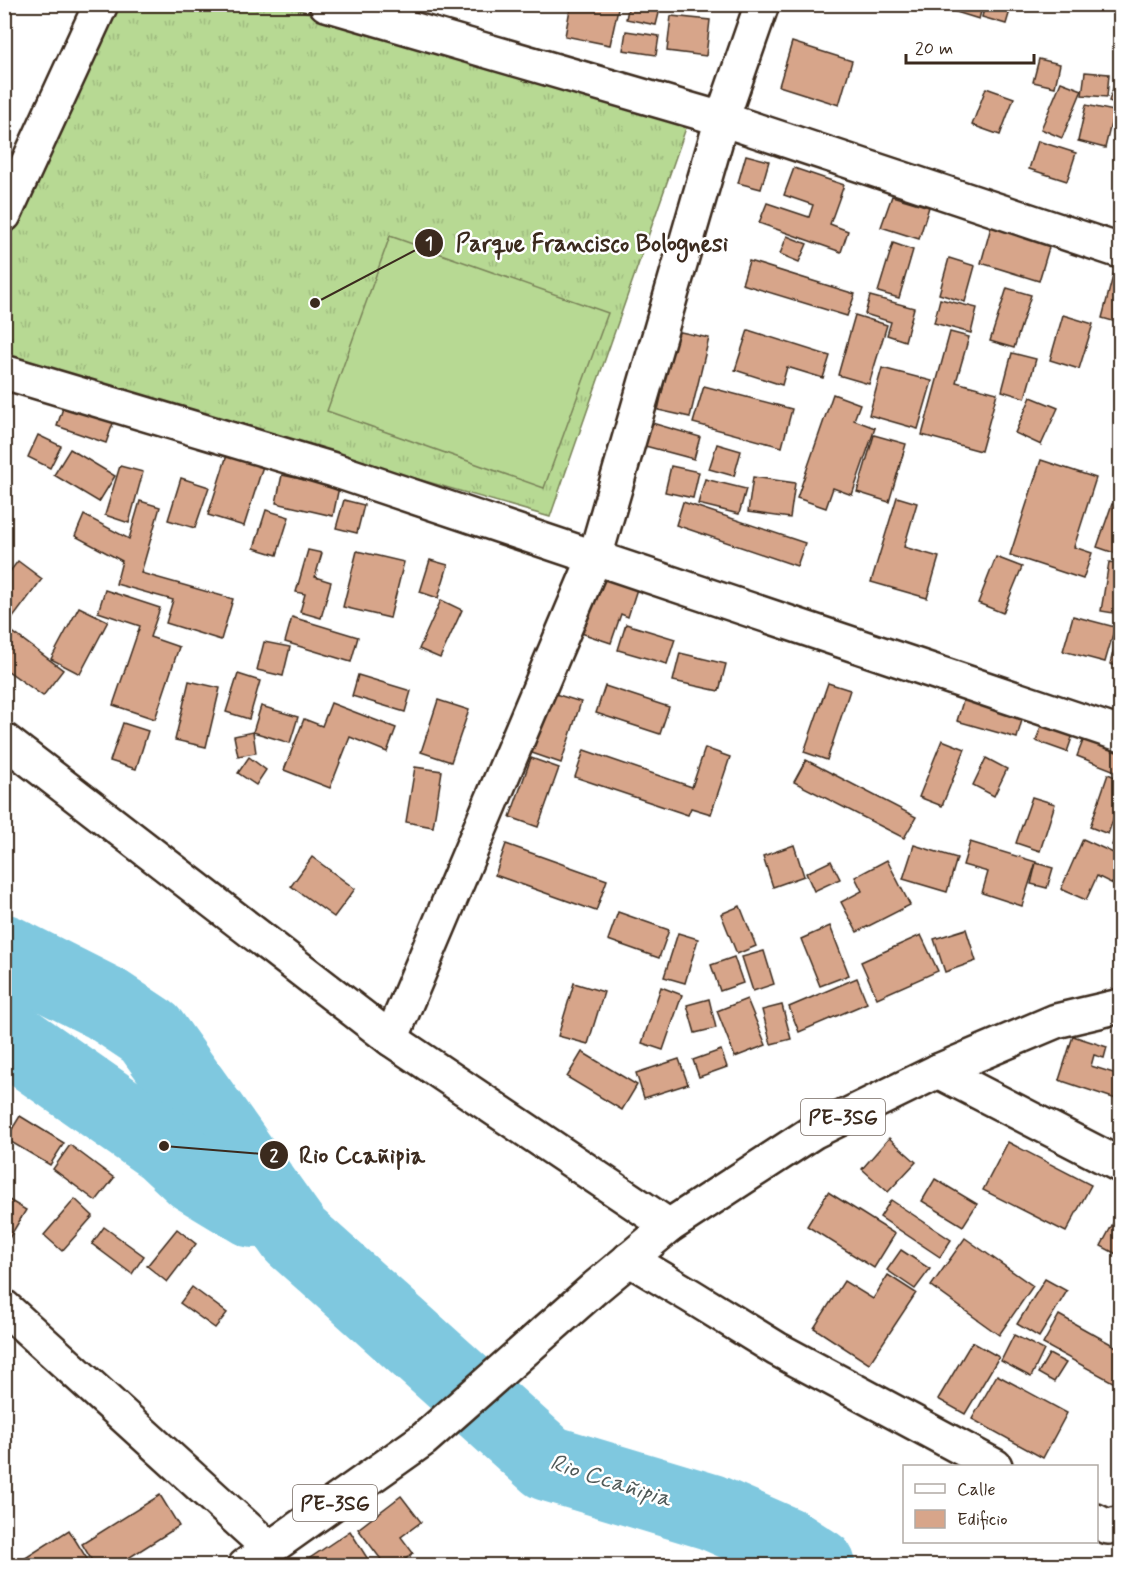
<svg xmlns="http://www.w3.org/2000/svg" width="1125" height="1570" font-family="Mynerve,sans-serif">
<defs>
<pattern id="grass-tufts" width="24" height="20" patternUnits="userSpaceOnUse" patternTransform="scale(1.5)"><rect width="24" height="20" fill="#b7d993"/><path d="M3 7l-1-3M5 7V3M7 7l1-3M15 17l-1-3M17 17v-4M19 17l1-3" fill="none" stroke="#9eba7e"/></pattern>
</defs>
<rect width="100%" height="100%" fill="#fff"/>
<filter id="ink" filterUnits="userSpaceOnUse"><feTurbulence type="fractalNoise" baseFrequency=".0167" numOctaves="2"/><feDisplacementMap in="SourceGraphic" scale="12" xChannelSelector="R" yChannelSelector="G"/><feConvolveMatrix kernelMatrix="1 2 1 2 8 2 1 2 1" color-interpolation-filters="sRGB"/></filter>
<g filter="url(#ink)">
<path fill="url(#grass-tufts)" stroke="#798258" stroke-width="1.5" d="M118,5H283L687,125L550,517L5,360V245Z"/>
<path fill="#b7d993" stroke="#798258" stroke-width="1.5" d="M390,236L608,313L544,488L327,411Z"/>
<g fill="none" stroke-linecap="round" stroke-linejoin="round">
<g stroke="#7fc8df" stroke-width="76">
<path d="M4,952L105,1003L150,1033L295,1236L548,1463L711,1512L784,1544L818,1566"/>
<path d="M4,1034L164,1146L195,1175L253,1210"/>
</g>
</g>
<g fill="#d7a58a" stroke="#3b2a1e" stroke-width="1.5">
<path d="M571,4H619L610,45L565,36Z"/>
<path d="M629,4H639L660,9L656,25L626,19Z"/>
<path d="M930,4H983L979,19Z"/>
<path d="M985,4H1012L1006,24L982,17Z"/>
<path d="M671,16L710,20L706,56L667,51Z"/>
<path d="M626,31L659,36L656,55L623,50Z"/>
<path d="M792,42L852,61L839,105L779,86Z"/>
<path d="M1039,59L1060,64L1055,87L1033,82Z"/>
<path d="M1119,71H1120V105L1109,101Z"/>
<path d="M1085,72L1109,74L1107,97L1082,95Z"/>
<path d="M1061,82L1082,90L1062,138L1041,129Z"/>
<path d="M986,88L1014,98L1000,135L972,125Z"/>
<path d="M1086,105L1114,111L1105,148L1078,141Z"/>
<path d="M1038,141L1076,153L1067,181L1029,169Z"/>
<path d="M746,155L769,161L761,189L738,183Z"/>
<path d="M794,168L844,185L830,224L848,231L841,252L759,223L767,203L809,217L813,205L784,195Z"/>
<path d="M892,196L929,207L919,239L881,227Z"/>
<path d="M991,227L1050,244L1039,281L981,263Z"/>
<path d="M787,236L807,244L799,262L780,254Z"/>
<path d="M893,243L913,250L899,298L878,292Z"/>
<path d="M949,258L975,266L965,302L939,294Z"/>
<path d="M749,261L855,294L847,316L742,284Z"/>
<path d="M1114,272L1120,273V323L1102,318Z"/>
<path d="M1007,288L1031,295L1014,348L990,341Z"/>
<path d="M870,296L914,308L905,341L887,335L891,322L865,314Z"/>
<path d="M940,299L977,308L971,333L934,323Z"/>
<path d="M855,315L887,325L869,384L838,375Z"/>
<path d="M1063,315L1093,324L1079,369L1050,360Z"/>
<path d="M748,330L830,356L823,378L787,367L782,385L735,370Z"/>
<path d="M676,331L709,338L690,417L658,410Z"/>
<path d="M950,332L969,337L956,382L997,393L981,451L922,435Z"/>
<path d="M1012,353L1036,359L1025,398L1002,391Z"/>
<path d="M882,368L932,381L918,429L869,415Z"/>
<path d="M704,386L792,409L782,447L693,423Z"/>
<path d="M833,394L860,404L854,420L875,428L852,495L833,488L826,508L797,498Z"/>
<path d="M1031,397L1058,408L1041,445L1015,433Z"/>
<path d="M66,399L116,415L106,443L57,426Z"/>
<path d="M652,423L700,437L694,459L645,446Z"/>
<path d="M38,435L61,446L50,468L28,457Z"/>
<path d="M874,435L906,444L889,502L857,492Z"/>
<path d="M717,444L741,451L734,476L709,469Z"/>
<path d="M70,449L115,476L99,502L54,475Z"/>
<path d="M227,455L263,466L244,526L208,515Z"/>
<path d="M1041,460L1096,478L1074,547L1092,553L1083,579L1010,555Z"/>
<path d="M120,466L143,472L129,523L105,515Z"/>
<path d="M671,466L699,472L693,498L665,492Z"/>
<path d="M282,475L339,487L333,516L276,503Z"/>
<path d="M753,477L795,483L790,518L748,512Z"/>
<path d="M181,478L209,487L195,528L168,520Z"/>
<path d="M705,479L746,489L739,514L698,504Z"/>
<path d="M897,497L917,503L904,547L939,557L927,598L871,582Z"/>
<path d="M344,500L364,505L357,533L336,528Z"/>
<path d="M140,501L160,507L141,573L233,599L221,640L166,623L173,600L116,584L122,561L75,536L84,515L129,539Z"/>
<path d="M683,502L805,543L797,566L676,525Z"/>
<path d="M1112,504L1120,506V555L1097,547Z"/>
<path d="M266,510L289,517L277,555L254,548Z"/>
<path d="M308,550L322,553L315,577L331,582L321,618L300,612L305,594L296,592Z"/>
<path d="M357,551L404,562L390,618L343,607Z"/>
<path d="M996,557L1022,567L1003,613L978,603Z"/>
<path d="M430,560L448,565L438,598L420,592Z"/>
<path d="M18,561L42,579L6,627L63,670L43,696L4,668V579Z"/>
<path d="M1109,562L1120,564V614L1101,611Z"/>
<path d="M597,576L637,589L628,617L621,614L611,643L578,632Z"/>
<path d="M105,590L160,608L150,637L179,647L155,719L113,705L140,626L98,612Z"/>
<path d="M441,600L462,610L440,658L419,649Z"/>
<path d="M79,607L108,621L80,674L51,659Z"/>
<path d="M1073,616L1115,627L1105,662L1063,651Z"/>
<path d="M292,617L358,637L351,662L285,642Z"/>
<path d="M626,624L675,639L667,664L618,650Z"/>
<path d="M1119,628H1120V667L1110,664Z"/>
<path d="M264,642L290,647L283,676L257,670Z"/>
<path d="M680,653L726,664L719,691L673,681Z"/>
<path d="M238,674L260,681L249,719L226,712Z"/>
<path d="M358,675L411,691L405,712L352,696Z"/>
<path d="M189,681L220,688L206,747L175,740Z"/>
<path d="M828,683L850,690L827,760L804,752Z"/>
<path d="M605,686L669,707L660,734L596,713Z"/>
<path d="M966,691L1025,709L1017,738L957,721Z"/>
<path d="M552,693L581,702L561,763L532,753Z"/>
<path d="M438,700L469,710L451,762L421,752Z"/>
<path d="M331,703L396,728L387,752L350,737L330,788L284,770L304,719L322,726Z"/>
<path d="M261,706L298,717L290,743L253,732Z"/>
<path d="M1045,714L1076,726L1067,752L1036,741Z"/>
<path d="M123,723L148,731L136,769L110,761Z"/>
<path d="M1088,728L1120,740V773L1077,756Z"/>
<path d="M253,732L256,753L238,756L234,736Z"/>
<path d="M942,740L965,749L942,806L919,797Z"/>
<path d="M705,748L730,757L711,814L691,808L688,815L575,777L584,750L692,787Z"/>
<path d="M249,757L266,770L256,785L238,773Z"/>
<path d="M531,758L559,768L538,827L510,817Z"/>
<path d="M986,758L1007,769L994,796L973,785Z"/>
<path d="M806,760L916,817L904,838L794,782Z"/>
<path d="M415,767L442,771L433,827L406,822Z"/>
<path d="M1108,774L1120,779V800L1108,834L1090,827Z"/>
<path d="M1032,797L1055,804L1040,851L1016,843Z"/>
<path d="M1120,824V848L1112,845Z"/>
<path d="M1083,839L1120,856V872L1115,885L1097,876L1086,900L1061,889Z"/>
<path d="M970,842L1036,862L1022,906L982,893L988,872L963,865Z"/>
<path d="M506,844L607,880L596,911L495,875Z"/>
<path d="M794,845L804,876L773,887L763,856Z"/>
<path d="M914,845L957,858L947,892L903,879Z"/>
<path d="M312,857L355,889L334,917L291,886Z"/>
<path d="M887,860L910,905L857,932L841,902L862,891L855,877Z"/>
<path d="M831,861L840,879L814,891L806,873Z"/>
<path d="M1036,863L1053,868L1047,888L1031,884Z"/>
<path d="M740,906L756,946L737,954L721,914Z"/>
<path d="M618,912L669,930L659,958L608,940Z"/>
<path d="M830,926L849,975L820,986L801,939Z"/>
<path d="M966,929L976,961L945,972L934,939Z"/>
<path d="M678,933L698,939L685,983L664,977Z"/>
<path d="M921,935L938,971L877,998L861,962Z"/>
<path d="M764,951L774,984L753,991L742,957Z"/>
<path d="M734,957L743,983L720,991L711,965Z"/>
<path d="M857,978L867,1003L799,1032L789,1007Z"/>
<path d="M574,983L604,992L588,1044L558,1036Z"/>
<path d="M661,987L682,995L663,1050L642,1043Z"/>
<path d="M709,999L716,1028L695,1033L687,1005Z"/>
<path d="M747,999L766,1045L735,1057L717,1011Z"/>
<path d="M782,1005L791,1039L771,1044L762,1010Z"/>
<path d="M1073,1036L1107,1047L1104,1058L1094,1055L1091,1066L1120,1075V1095L1119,1100L1059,1080Z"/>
<path d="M721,1050L727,1067L699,1077L693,1060Z"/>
<path d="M582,1052L637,1085L622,1110L567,1077Z"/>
<path d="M679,1059L688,1084L644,1098L636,1073Z"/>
<path d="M20,1116L64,1143L50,1165L6,1139Z"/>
<path d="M889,1138L916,1162L888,1192L862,1169Z"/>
<path d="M1008,1142L1091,1185L1066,1232L983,1190Z"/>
<path d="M70,1145L114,1178L96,1201L53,1169Z"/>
<path d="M935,1179L977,1204L963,1226L922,1201Z"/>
<path d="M828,1192L895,1234L874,1268L807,1226Z"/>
<path d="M4,1197L26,1210L8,1240L4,1238Z"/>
<path d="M75,1199L93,1216L62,1251L44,1235Z"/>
<path d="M891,1200L951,1240L940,1257L880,1217Z"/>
<path d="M1120,1210V1256L1101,1246Z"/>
<path d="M104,1227L144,1256L132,1274L92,1244Z"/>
<path d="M177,1229L196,1244L167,1282L147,1266Z"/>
<path d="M965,1238L1033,1286L999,1335L931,1286Z"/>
<path d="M901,1250L930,1269L915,1289L887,1270Z"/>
<path d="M888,1275L916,1293L869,1364L814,1328L844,1281L873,1299Z"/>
<path d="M1045,1279L1067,1291L1039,1337L1017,1324Z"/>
<path d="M192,1287L227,1313L215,1328L180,1303Z"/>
<path d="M1059,1315L1120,1349V1386L1043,1344Z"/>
<path d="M1014,1335L1044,1350L1031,1377L1001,1361Z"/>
<path d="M972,1342L999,1357L965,1414L938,1399Z"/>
<path d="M1049,1354L1066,1363L1054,1382L1038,1373Z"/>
<path d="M997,1375L1067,1413L1043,1458L972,1419Z"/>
<path d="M160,1495L179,1526L116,1566H95L82,1544Z"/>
<path d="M401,1496L421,1522L401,1537L413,1553L396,1566H386L358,1529Z"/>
<path d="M69,1530L89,1562L83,1566H13Z"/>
<path d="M350,1531L371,1564L368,1566H306L304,1562Z"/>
</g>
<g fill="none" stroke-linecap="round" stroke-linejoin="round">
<defs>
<g id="minor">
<path d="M326,4L722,119L1120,251"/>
<path d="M4,215L101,4"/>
<path d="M4,372L334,470L1120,734"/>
<path d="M4,740L391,1039L669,1226"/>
<path d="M391,1039L595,557L722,119L762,4"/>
<path d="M938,1071L1120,1165"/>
<path d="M629,1259L691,1296L777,1349L995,1466"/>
<path d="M4,1307L270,1549"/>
<path d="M1096,1521L1108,1527L1120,1523"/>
</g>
<path id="primary" d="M245,1566L424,1439L596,1287L669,1226L813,1132L938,1071L1056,1021L1120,1006"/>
</defs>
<use href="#minor" stroke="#3b2a1e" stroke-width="38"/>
<use href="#primary" stroke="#3b2a1e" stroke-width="38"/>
<use href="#minor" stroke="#fff" stroke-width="33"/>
<use href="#primary" stroke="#fff" stroke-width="33"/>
</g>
</g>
<g text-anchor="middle" stroke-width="5" stroke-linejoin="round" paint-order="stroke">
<g fill="#fff" stroke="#766a62" stroke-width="1.5">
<rect x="801" y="1099" width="84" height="36" rx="4.5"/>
<rect x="293" y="1485" width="84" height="36" rx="4.5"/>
</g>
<g font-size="21" font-weight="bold" fill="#3b2a1e">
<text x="843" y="1124">PE-3SG</text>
<text x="335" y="1510">PE-3SG</text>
</g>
<g font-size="24" font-style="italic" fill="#4f5958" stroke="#fff">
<text transform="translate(611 1480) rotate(18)" y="8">Rio Ccañipia</text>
</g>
</g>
<path fill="none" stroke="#3b2a1e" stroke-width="2" d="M315 303L429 243M164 1146L274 1155"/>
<g fill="#3b2a1e" stroke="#fff" stroke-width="2">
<circle cx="315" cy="303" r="6"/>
<circle cx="164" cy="1146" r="6"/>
<circle cx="429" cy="243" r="15"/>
<circle cx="274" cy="1155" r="15"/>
</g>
<g font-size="18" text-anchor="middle" font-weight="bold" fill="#fff">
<text x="429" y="249">1</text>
<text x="274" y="1161">2</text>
</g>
<g font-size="24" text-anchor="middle" font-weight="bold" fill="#3b2a1e" stroke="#fff" stroke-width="5" stroke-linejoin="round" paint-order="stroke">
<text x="592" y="251">Parque Francisco Bolognesi</text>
<text x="362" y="1163">Rio Ccañipia</text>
</g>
<rect width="1125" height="1570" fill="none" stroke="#fff" stroke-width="24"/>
<rect x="12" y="12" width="1101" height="1546" fill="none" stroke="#3b2a1e" stroke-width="2" filter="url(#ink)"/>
<rect x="903" y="1465" width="195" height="78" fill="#ffffff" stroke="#b1aaa5" stroke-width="1.5"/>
<rect x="915" y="1484" width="30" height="9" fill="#ffffff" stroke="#b1aaa5" stroke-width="1.5"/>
<text x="957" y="1495" font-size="18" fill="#3b2a1e">Calle</text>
<rect x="915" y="1510" width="30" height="18" fill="#d7a58a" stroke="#b1aaa5" stroke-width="1.5"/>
<text x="957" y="1525" font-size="18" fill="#3b2a1e">Edificio</text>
<path d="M906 54v9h128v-9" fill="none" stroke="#3b2a1e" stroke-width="3"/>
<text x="915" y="54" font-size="18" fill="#3b2a1e" stroke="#ffffff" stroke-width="4.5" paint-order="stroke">20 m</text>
</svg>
